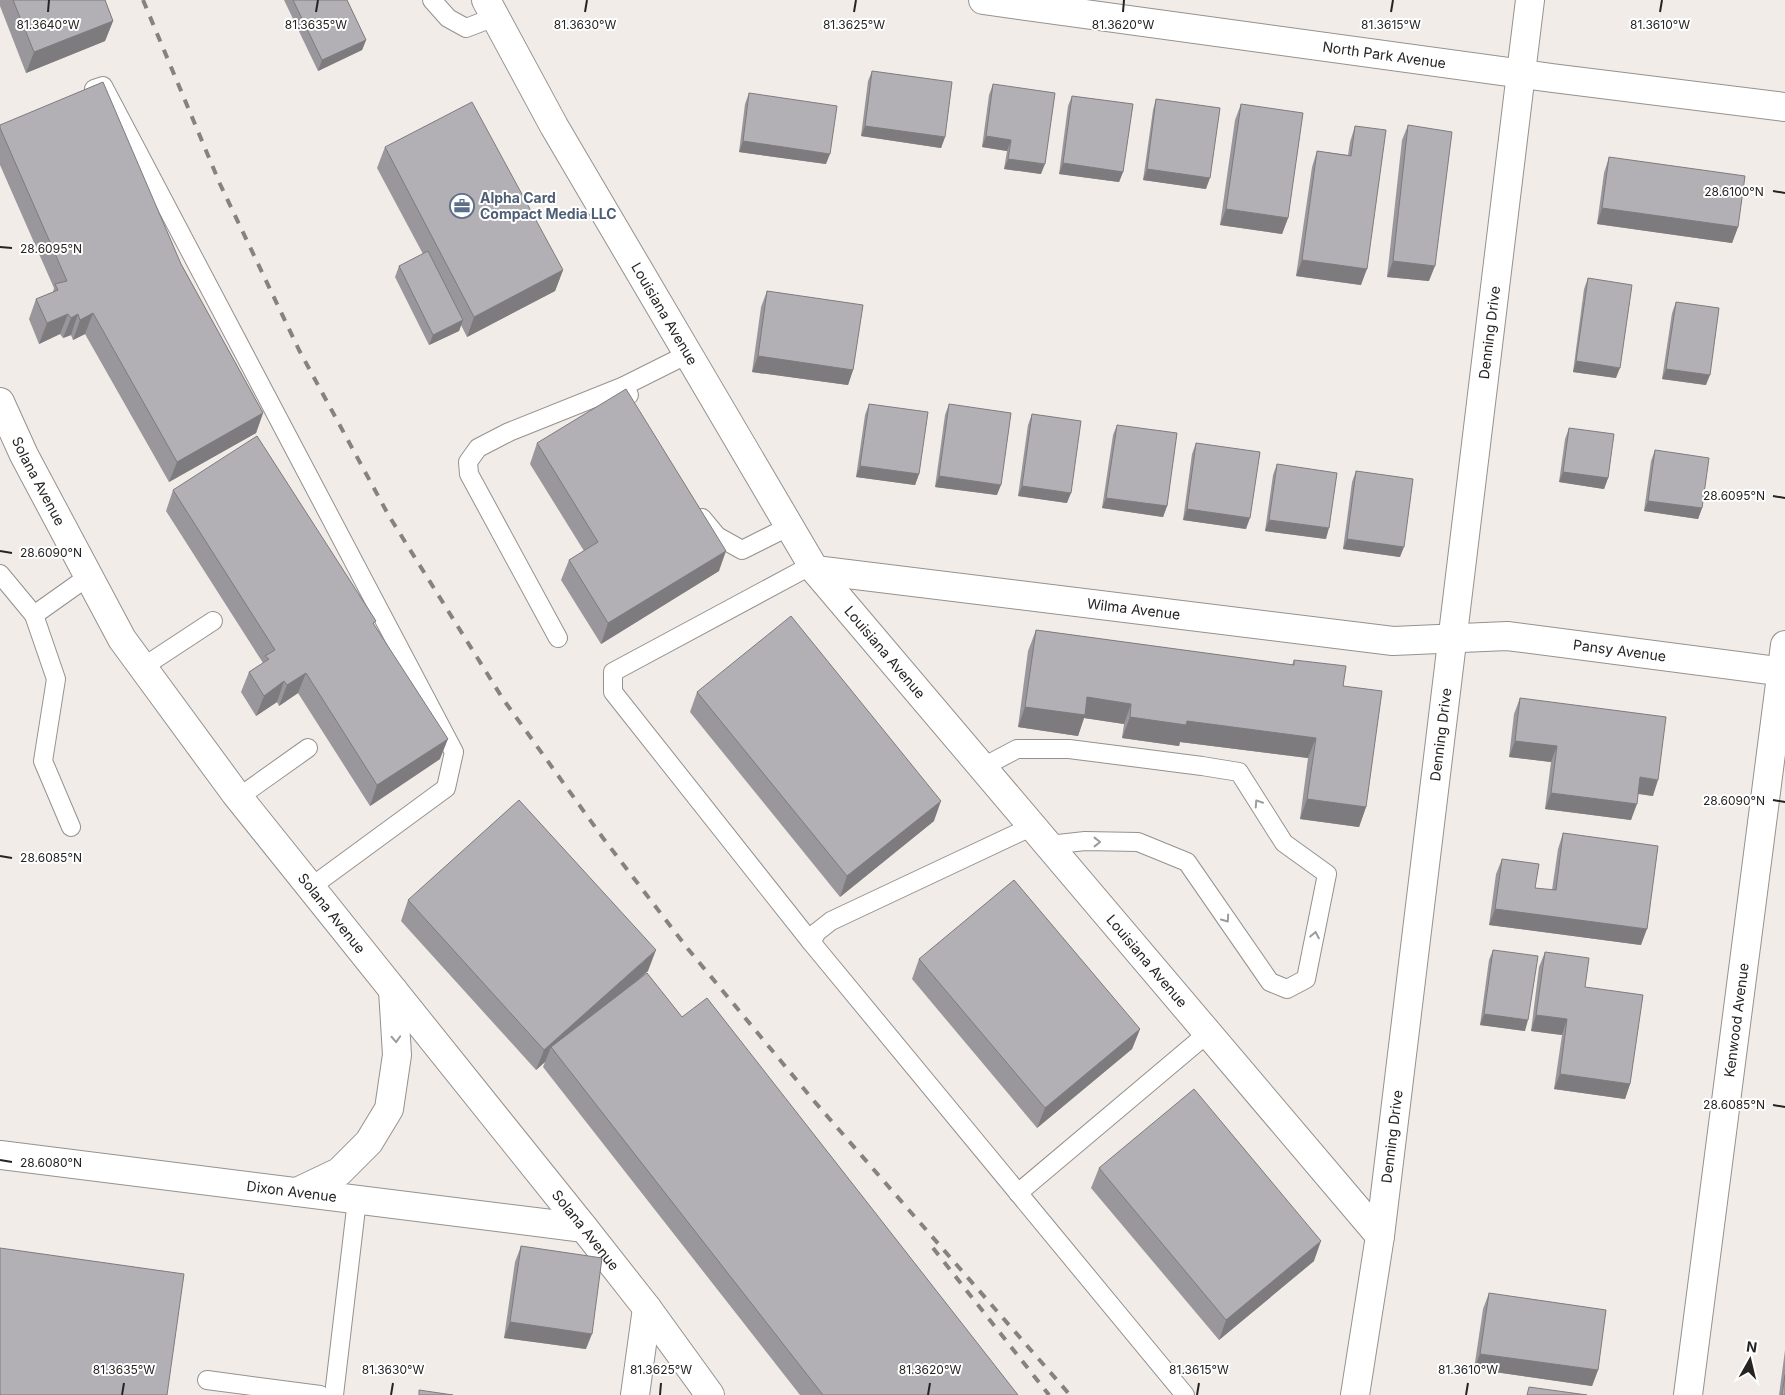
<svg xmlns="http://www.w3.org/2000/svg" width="1785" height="1395" font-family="Inter,sans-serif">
<rect width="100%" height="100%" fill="#f1ece8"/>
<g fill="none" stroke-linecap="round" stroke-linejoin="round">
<defs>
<g id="lane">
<path d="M432,0L448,18L466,28L495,17"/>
<path d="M94,89L103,86L454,752L446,788L311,887"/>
<path d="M629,395L624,386L688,354"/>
<path d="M702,518L717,536L742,550L790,526"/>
<path d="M0,574L34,615L89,576"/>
<path d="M34,615L56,679L43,761L71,827"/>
<path d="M558,638L469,474L468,462L478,448L509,432L624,386"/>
<path d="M143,667L213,621"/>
<path d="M983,767L1017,749H1069L1202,766L1239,772L1284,843L1327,874L1306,979L1287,989L1270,982L1187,862L1138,842L1085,841L1049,845"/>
<path d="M239,797L308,748"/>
<path d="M1033,826L831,921L817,932L811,942L1185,1395"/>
<path d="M811,942L613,692V672L812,565"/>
<path d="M1018,1193L1208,1033"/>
<path d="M207,1380L320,1395"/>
<path d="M334,1395L357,1200"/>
</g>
<g id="street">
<path id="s1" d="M486,0L554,126L815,570L1380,1236"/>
<path d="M1521,73L1530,0"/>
<path id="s2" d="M0,402L24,455L122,639L235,793L584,1228L647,1308L710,1395"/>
<path id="s3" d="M815,570L1393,641L1507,636L1785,672"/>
<path id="s4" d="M0,1155L584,1228"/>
<path d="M297,1192L339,1172L369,1142L389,1109L397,1055L393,990"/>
<path d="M635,1395L647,1308"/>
<path id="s5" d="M1688,1395L1785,645"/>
</g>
<g id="secondary">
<path id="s6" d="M983,0L1552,78L1785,107"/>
<path id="s7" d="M1355,1395L1380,1236L1521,73"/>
</g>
</defs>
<use href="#lane" stroke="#96918e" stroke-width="20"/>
<use href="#street" stroke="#96918e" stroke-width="30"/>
<use href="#secondary" stroke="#96918e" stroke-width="30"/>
<use href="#lane" stroke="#fff" stroke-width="18"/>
<use href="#street" stroke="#fff" stroke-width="28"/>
<use href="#secondary" stroke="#fff" stroke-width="28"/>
<g stroke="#868280" stroke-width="4" stroke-dasharray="9 9" stroke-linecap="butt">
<path d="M143,0L220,184L299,350L389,516L503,699L603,838L688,949L814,1101L1070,1395"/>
<path d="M933,1248L1049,1395"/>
</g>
</g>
<g fill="#99979b">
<path d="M0,0H105L113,21L105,41L26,73L0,6Z"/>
<path d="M284,0H347L366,40L362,50L318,71Z"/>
<path d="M872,71L945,137L941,148L861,136L868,81Z"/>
<path d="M993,84L1041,174L1004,169L1007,151L982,147L989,95Z"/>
<path d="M749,93L826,164L739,152L745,104Z"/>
<path d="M1072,96L1123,172L1119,182L1059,174L1068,106Z"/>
<path d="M1156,99L1206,189L1143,180L1153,110Z"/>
<path d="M1241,104L1288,218L1282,234L1220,225L1235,120Z"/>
<path d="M0,125L181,264L263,413L256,433L169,482L85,334L73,340L71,335L63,338L60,334L39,344L29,319L36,299L53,292L54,288L0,165Z"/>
<path d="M1408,125L1429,281L1387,277L1402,140Z"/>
<path d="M1355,126L1361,285L1296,276L1312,167L1317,151L1348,155L1350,142Z"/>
<path d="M385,147L563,270L555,291L467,337L461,325L459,331L429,345L395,277L399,266L423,254L377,168Z"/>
<path d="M1609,157L1738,227L1732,243L1597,224L1604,173Z"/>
<path d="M1588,278L1616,378L1573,372L1584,289Z"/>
<path d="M767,291L853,370L848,385L752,372L761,307Z"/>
<path d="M1676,302L1706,385L1662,379L1672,313Z"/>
<path d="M869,404L919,474L915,485L856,477L865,415Z"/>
<path d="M949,404L997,495L935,487L945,415Z"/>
<path d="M1032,414L1067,503L1018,496L1028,425Z"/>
<path d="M1117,425L1167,506L1163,517L1102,508L1113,435Z"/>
<path d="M1569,428L1608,478L1604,489L1559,482L1565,439Z"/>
<path d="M537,443L719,571L601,644L561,580L569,560L584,551L530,464Z"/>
<path d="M1196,443L1246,529L1183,520L1192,454Z"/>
<path d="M1655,450L1702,508L1698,519L1644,511L1651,461Z"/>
<path d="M1277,464L1326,539L1265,531L1273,475Z"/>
<path d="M1356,471L1400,557L1343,549L1352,482Z"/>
<path d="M173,490L374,625L440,759L370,806L298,693L279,706L277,702L256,716L241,692L249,672L263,663L166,511Z"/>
<path d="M1036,630L1292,665L1294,660L1343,686L1366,807L1359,827L1300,819L1308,758L1180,742L1179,746L1122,738L1124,724L1084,718L1078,736L1018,727L1028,651Z"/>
<path d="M697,692L934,821L840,897L690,712Z"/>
<path d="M1520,698L1653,796L1638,794L1631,820L1545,809L1551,762L1509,757L1514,714Z"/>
<path d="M1563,833L1641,945L1489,925L1496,874L1502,859L1535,888L1552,890L1558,849Z"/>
<path d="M408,900L648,971L640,978L682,1017L1018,1395H800L543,1067L545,1062L536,1070L401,921Z"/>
<path d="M1493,950L1525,1031L1480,1025L1489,960Z"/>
<path d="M1545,952L1585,987L1630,1084L1625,1099L1554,1089L1562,1035L1531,1031L1539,967Z"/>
<path d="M919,959L1140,1029L1132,1049L1037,1128L912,979Z"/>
<path d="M1099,1168L1314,1261L1219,1340L1091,1188Z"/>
<path d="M521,1246L586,1349L504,1338L515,1262Z"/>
<path d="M1489,1293L1598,1370L1592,1386L1474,1369L1483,1309Z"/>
<path d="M1785,1350V1395H1779Z"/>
</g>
<g fill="#7d7b7e">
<path d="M113,21L105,41L26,73L34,52Z"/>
<path d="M366,40L362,50L318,71L322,60Z"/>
<path d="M865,126L945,137L941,148L861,136Z"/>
<path d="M986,136L1011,140L1007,151L982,147Z"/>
<path d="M743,141L830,154L826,164L739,152Z"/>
<path d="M1008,159L1045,164L1041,174L1004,169Z"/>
<path d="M1063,163L1123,172L1119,182L1059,174Z"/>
<path d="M1147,169L1210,178L1206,189L1143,180Z"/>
<path d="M1602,208L1738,227L1732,243L1597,224Z"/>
<path d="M1226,209L1288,218L1282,234L1220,225Z"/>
<path d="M1302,260L1367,269L1361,285L1296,276Z"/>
<path d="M1393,261L1435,266L1429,281L1387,277Z"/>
<path d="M563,270L555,291L467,337L474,317Z"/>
<path d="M93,313L85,334L73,340L80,320Z"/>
<path d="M68,314L60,334L39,344L47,323Z"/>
<path d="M78,314L71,335L63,338L71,318Z"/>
<path d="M463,320L459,331L429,345L433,335Z"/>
<path d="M758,356L853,370L848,385L752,372Z"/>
<path d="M1576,361L1620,368L1616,378L1573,372Z"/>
<path d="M1666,369L1710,375L1706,385L1662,379Z"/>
<path d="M263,413L256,433L169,482L177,462Z"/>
<path d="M860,466L919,474L915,485L856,477Z"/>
<path d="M1563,472L1608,478L1604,489L1559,482Z"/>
<path d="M939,476L1001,485L997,495L935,487Z"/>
<path d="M1022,486L1071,493L1067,503L1018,496Z"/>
<path d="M1106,498L1167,506L1163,517L1102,508Z"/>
<path d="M1648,501L1702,508L1698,519L1644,511Z"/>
<path d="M1187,509L1250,518L1246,529L1183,520Z"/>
<path d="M1269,520L1329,528L1326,539L1265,531Z"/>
<path d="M1347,539L1404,547L1400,557L1343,549Z"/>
<path d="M726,551L719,571L601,644L608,623Z"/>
<path d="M306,673L298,693L279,706L287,685Z"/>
<path d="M284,681L277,702L256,716L264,696Z"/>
<path d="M1087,697L1131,704L1124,724L1084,718L1078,736L1018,727L1025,707Z"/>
<path d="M1130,717L1187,721L1316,738L1308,758L1180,742L1179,746L1122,738Z"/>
<path d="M448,739L440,759L370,806L377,785Z"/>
<path d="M1515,741L1557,746L1551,762L1509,757Z"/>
<path d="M1640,777L1658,780L1653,796L1634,793Z"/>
<path d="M1551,793L1637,804L1631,820L1545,809Z"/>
<path d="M1307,799L1366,807L1359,827L1300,819Z"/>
<path d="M941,801L934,821L840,897L847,876Z"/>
<path d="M1495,909L1647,929L1641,945L1489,925Z"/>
<path d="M656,950L648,971L555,1053L551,1047L545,1062L536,1070L544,1050Z"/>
<path d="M1484,1014L1528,1020L1525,1031L1480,1025Z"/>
<path d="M1536,1015L1567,1019L1562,1035L1531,1031Z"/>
<path d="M1140,1029L1132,1049L1037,1128L1045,1108Z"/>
<path d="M1560,1074L1630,1084L1625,1099L1554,1089Z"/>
<path d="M1321,1241L1314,1261L1219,1340L1226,1320Z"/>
<path d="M510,1322L592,1334L586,1349L504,1338Z"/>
<path d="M1480,1354L1598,1370L1592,1386L1474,1369Z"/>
</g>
<g fill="#b2b0b4" stroke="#7d7b7e">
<path d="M13,0H105L113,21L34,52Z"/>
<path d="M293,0H347L366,40L322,60Z"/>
<path d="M872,71L952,82L945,137L865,126Z"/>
<path d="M103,82L181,264L263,413L177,462L93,313L80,320L78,314L71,318L68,314L47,323L36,299L58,290L55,284L67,281L0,128V125Z"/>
<path d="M993,84L1055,93L1045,164L1008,159L1011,140L986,136Z"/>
<path d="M749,93L837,106L830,154L743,141Z"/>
<path d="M1072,96L1133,104L1123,172L1063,163Z"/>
<path d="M1156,99L1220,108L1210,178L1147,169Z"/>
<path d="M472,102L563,270L474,317L385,147Z"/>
<path d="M1241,104L1303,113L1288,218L1226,209Z"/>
<path d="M1408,125L1452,132L1435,266L1393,261Z"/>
<path d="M1355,126L1386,130L1367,269L1302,260L1317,151L1351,156Z"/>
<path d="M1609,157L1745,176L1738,227L1602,208Z"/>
<path d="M428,251L463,320L433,335L399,266Z"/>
<path d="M1588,278L1632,285L1620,368L1576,361Z"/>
<path d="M767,291L863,305L853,370L758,356Z"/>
<path d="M1676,302L1719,308L1710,375L1666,369Z"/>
<path d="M626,389L726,551L608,623L569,560L598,542L537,443Z"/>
<path d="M869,404L928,412L919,474L860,466Z"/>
<path d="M949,404L1011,413L1001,485L939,476Z"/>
<path d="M1032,414L1081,421L1071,493L1022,486Z"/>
<path d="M1117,425L1177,433L1167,506L1106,498Z"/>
<path d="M1569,428L1614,434L1608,478L1563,472Z"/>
<path d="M257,436L376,621L373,623L448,739L377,785L306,673L287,685L284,681L264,696L249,672L269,659L265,656L275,650L173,490Z"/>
<path d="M1196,443L1260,452L1250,518L1187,509Z"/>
<path d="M1655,450L1709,458L1702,508L1648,501Z"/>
<path d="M1277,464L1337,473L1329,528L1269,520Z"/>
<path d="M1356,471L1413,479L1404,547L1347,539Z"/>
<path d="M791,616L941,801L847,876L697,692Z"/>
<path d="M1036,630L1294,665V660L1346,666L1343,686L1382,691L1366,807L1307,799L1316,738L1187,721L1186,725L1130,717L1131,704L1087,697L1085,715L1025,707Z"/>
<path d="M1520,698L1666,717L1658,780L1640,777L1637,804L1551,793L1557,746L1515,741Z"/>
<path d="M519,800L656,950L544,1050L408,900Z"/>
<path d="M1563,833L1658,846L1647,929L1495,909L1502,859L1539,864L1535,888L1556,890Z"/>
<path d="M1014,880L1140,1029L1045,1108L919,959Z"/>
<path d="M1493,950L1538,956L1528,1020L1484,1014Z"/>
<path d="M1545,952L1589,958L1585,987L1643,995L1630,1084L1560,1074L1567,1019L1536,1015Z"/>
<path d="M647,973L682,1017L707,998L1018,1395H823L551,1047Z"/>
<path d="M1194,1089L1321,1241L1226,1320L1099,1168Z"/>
<path d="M521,1246L602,1258L592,1334L510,1322Z"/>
<path d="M0,1248L184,1274L167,1395H0Z"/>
<path d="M1489,1293L1606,1310L1598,1370L1480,1354Z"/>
<path d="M1785,1375V1395H1782Z"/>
<path d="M1529,1387L1587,1395H1527Z"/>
<path d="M419,1390L453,1395H419Z"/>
</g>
<defs><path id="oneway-chevron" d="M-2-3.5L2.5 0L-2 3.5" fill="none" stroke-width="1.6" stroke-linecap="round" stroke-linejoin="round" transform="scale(1.25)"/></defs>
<g stroke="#9d9c9c">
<use href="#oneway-chevron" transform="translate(1258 803) rotate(-123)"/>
<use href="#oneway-chevron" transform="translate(1097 842)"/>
<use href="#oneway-chevron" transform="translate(1226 919) rotate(55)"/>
<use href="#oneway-chevron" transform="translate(1315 935) rotate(-79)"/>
<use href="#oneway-chevron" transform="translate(396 1039) rotate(87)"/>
</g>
<path fill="none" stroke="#262423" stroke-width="2" d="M48,12L49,0M316,12L318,0M585,12L587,0M854,12L856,0M1123,12L1124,0M1391,12L1393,0M1660,12L1662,0M1773,191L1785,193M0,247L12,248M1773,496L1785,498M0,551L12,553M1773,800L1785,802M0,856L12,858M1773,1105L1785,1107M0,1160L12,1162M122,1395L124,1383M391,1395L393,1383M660,1395L661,1383M928,1395L930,1383M1197,1395L1199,1383M1466,1395L1468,1383"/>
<defs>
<symbol id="office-ring" viewBox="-11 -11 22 22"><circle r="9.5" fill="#fff" stroke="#5c6f8a" stroke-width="1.5"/><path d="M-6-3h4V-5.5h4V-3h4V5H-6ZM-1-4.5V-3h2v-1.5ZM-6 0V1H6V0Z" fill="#5c6f8a"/></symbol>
</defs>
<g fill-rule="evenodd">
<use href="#office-ring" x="448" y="192" width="28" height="28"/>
</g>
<g text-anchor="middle" stroke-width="4" stroke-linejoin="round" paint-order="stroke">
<g font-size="14" fill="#262423" stroke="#fff">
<text dy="5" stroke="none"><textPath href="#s6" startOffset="405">North Park Avenue</textPath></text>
<text dy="5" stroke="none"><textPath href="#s1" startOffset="361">Louisiana Avenue</textPath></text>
<text dy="5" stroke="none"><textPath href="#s7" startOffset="1071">Denning Drive</textPath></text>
<text dy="5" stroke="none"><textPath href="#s2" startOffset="88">Solana Avenue</textPath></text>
<text dy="5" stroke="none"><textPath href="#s3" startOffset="321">Wilma Avenue</textPath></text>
<text dy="5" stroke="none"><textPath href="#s3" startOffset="810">Pansy Avenue</textPath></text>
<text dy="5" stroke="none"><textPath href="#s1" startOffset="766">Louisiana Avenue</textPath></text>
<text dy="5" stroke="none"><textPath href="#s7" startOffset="666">Denning Drive</textPath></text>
<text dy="5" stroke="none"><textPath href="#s2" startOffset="612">Solana Avenue</textPath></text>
<text dy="5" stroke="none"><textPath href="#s1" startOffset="1171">Louisiana Avenue</textPath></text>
<text dy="5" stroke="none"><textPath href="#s5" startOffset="378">Kenwood Avenue</textPath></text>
<text dy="5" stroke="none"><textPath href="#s7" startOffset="261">Denning Drive</textPath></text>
<text dy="5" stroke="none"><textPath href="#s4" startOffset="294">Dixon Avenue</textPath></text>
<text dy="5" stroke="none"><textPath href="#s2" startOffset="1018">Solana Avenue</textPath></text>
</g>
<g font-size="14" font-weight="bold" fill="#4e5e75" stroke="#fff" text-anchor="start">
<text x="480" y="203">Alpha Card<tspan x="480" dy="16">Compact Media LLC</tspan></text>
</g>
</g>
<g font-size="12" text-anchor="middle" fill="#262423" stroke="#fff" stroke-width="4" stroke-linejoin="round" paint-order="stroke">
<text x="48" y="29">81.3640°W</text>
<text x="316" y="29">81.3635°W</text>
<text x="585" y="29">81.3630°W</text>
<text x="854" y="29">81.3625°W</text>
<text x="1123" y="29">81.3620°W</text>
<text x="1391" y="29">81.3615°W</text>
<text x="1660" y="29">81.3610°W</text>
<text x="1734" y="196">28.6100°N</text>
<text x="51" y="253">28.6095°N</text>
<text x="1734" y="500">28.6095°N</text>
<text x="51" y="557">28.6090°N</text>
<text x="1734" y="805">28.6090°N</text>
<text x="51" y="862">28.6085°N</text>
<text x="1734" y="1109">28.6085°N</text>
<text x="51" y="1167">28.6080°N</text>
<text x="124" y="1374">81.3635°W</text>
<text x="393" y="1374">81.3630°W</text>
<text x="661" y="1374">81.3625°W</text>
<text x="930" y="1374">81.3620°W</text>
<text x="1199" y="1374">81.3615°W</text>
<text x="1468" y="1374">81.3610°W</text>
</g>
<g transform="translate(1750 1360) rotate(8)" stroke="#ffffff" stroke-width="4" paint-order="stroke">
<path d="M0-4L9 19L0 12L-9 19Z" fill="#262423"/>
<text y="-8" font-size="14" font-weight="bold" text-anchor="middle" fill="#262423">N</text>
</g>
</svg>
